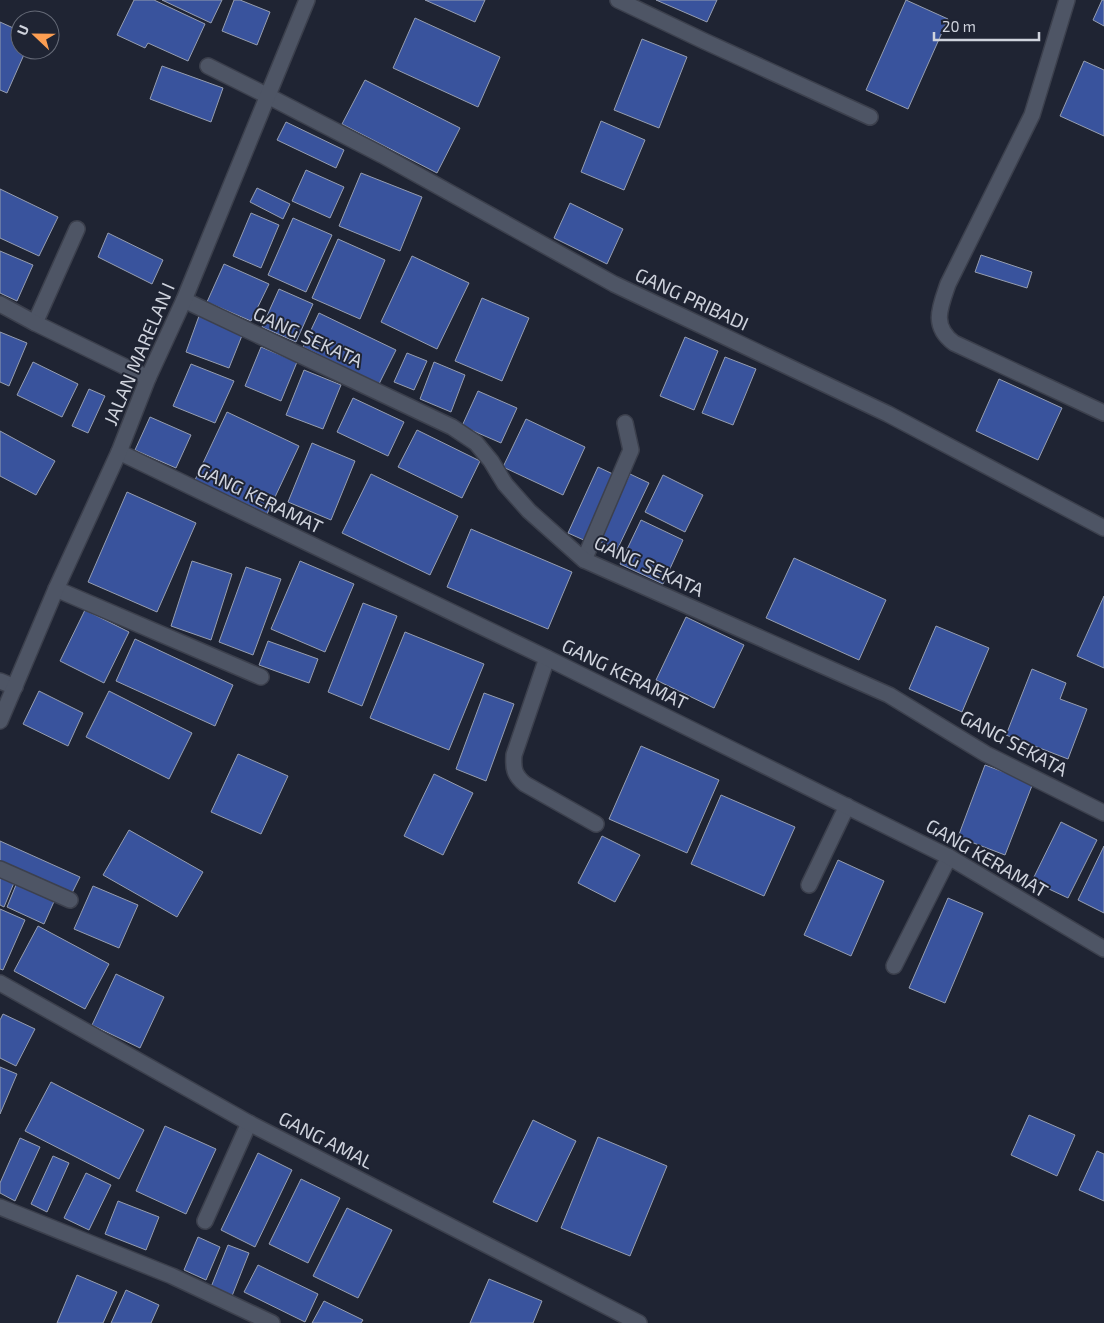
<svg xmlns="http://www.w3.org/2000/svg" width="1104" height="1323" font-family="'Exo 2',sans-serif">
<rect width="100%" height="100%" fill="#1f2433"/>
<g fill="#39539d" stroke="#969eb0">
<path d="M134,0H154L205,24L188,61L148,43L145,48L117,35Z"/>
<path d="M162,0H222L211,23Z"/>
<path d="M234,0H240L270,12L257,45L222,31Z"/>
<path d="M425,0H485L475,22Z"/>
<path d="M656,0H717L707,22Z"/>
<path d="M906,0L948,19L908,109L866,90Z"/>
<path d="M1102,0H1104V26L1093,20Z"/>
<path d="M415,18L500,57L478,107L393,68Z"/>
<path d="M0,22L20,31V50H26L7,93L0,90Z"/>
<path d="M642,39L687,57L659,128L614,110Z"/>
<path d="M1084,61L1104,70V136L1060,116Z"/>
<path d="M162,66L223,88L211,122L150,99Z"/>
<path d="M365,80L460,128L437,173L342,124Z"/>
<path d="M601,121L645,140L624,190L581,172Z"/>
<path d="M286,122L344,150L336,168L277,140Z"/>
<path d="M306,170L344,187L330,218L292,201Z"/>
<path d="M361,173L422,197L400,251L339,226Z"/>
<path d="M257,188L290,204L283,219L250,202Z"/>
<path d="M0,189L58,217L39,256L0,238Z"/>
<path d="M570,203L623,229L607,264L554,238Z"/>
<path d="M251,213L279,225L261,268L233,256Z"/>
<path d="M293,218L332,235L306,292L268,275Z"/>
<path d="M108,233L163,260L152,284L98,257Z"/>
<path d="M338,239L385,260L360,319L312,298Z"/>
<path d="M0,251L33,265L17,301L0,293Z"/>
<path d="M981,255L1032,272L1027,288L975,272Z"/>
<path d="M412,256L469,283L437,349L381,322Z"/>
<path d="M224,264L269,284L251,321L207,302Z"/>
<path d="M279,289L313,304L296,342L262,327Z"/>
<path d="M482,298L529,318L502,381L455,361Z"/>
<path d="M319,313L396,350L379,384L303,347Z"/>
<path d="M199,316L243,333L229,368L186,352Z"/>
<path d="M0,332L27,343L9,386L0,382Z"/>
<path d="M685,337L718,351L694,410L660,396Z"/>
<path d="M261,347L297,362L281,401L245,386Z"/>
<path d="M407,353L427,361L414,390L394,382Z"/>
<path d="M725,357L756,369L733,425L702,413Z"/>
<path d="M33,362L78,384L62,417L17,395Z"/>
<path d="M434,362L465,375L451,412L420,399Z"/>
<path d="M191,364L234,381L215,423L173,406Z"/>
<path d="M304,370L341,385L323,429L286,415Z"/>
<path d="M999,379L1062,408L1038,460L976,431Z"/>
<path d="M89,389L105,396L88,433L72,426Z"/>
<path d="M478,391L517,408L501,443L462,426Z"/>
<path d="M353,398L404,422L388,456L337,432Z"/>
<path d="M227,412L299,446L267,514L195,480Z"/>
<path d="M150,417L191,435L176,468L135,450Z"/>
<path d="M526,419L585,447L563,495L503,467Z"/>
<path d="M417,430L480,461L462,498L398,467Z"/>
<path d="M0,431L55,461L36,495L0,476Z"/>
<path d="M312,443L355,461L331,520L288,502Z"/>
<path d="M598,467L615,475L586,541L568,533Z"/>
<path d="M371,474L458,516L430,575L342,533Z"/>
<path d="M630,474L649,483L617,550L598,541Z"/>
<path d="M663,475L703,495L685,532L645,512Z"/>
<path d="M127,492L196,523L157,612L88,582Z"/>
<path d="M641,520L683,540L663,584L620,564Z"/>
<path d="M471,529L572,572L548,629L447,587Z"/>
<path d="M794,558L886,600L859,660L766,618Z"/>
<path d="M192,561L232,574L211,640L171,626Z"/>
<path d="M300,561L354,584L325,652L271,629Z"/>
<path d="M246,567L281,579L253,655L219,642Z"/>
<path d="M1104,596V668L1077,656Z"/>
<path d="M363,603L397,616L362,706L328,692Z"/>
<path d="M85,610L129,632L104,683L60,661Z"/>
<path d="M686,617L744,645L714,708L656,680Z"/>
<path d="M936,626L989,648L962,712L909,689Z"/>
<path d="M405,632L484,664L449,750L370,718Z"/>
<path d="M135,639L233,685L215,726L116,681Z"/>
<path d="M268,641L318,659L309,683L259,665Z"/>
<path d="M1032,669L1066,683L1060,699L1087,709L1068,759L1006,735Z"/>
<path d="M39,691L83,713L68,746L23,724Z"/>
<path d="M109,691L192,733L169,779L86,737Z"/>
<path d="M484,693L514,704L486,781L456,769Z"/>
<path d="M641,746L719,780L687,853L609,819Z"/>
<path d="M238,754L288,776L261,834L211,812Z"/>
<path d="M985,765L1033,783L1005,855L958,837Z"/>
<path d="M434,774L473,793L443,855L404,836Z"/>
<path d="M721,795L795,827L764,896L691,864Z"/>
<path d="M1061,822L1097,840L1068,898L1032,881Z"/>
<path d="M129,830L203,872L177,917L103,875Z"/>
<path d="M602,836L640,855L615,902L578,883Z"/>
<path d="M0,841L80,877L70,897L0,865Z"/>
<path d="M1104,846V913L1078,900Z"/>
<path d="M838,860L884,881L851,956L804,935Z"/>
<path d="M0,871L16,878L4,907L0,905Z"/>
<path d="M18,880L56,897L44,924L7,907Z"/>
<path d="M93,886L138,905L119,948L74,929Z"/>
<path d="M948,898L983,913L945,1003L909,988Z"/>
<path d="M0,909L25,920L3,970L0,969Z"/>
<path d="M38,926L109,964L85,1009L14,971Z"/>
<path d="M116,974L164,997L140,1048L92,1025Z"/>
<path d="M3,1014L35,1029L16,1066L0,1058V1020Z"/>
<path d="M0,1067L17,1074L0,1114Z"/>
<path d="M51,1082L144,1130L119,1179L25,1131Z"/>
<path d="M1029,1115L1075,1135L1057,1176L1011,1155Z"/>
<path d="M533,1120L576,1141L537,1222L493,1202Z"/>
<path d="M165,1126L216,1149L186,1214L136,1191Z"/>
<path d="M598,1137L667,1166L630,1256L561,1228Z"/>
<path d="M20,1138L40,1147L15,1201L0,1193V1183Z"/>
<path d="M1097,1151L1104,1154V1201L1079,1190Z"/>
<path d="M258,1153L292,1170L255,1247L221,1230Z"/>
<path d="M53,1156L69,1163L47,1212L31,1204Z"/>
<path d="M86,1173L111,1185L89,1230L64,1218Z"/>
<path d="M301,1179L340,1198L308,1263L269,1244Z"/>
<path d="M118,1201L159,1217L146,1250L105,1234Z"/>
<path d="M347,1208L392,1230L358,1298L313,1276Z"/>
<path d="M198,1237L220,1247L206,1280L184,1270Z"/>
<path d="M228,1245L249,1253L232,1296L211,1287Z"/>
<path d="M258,1265L318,1294L305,1322L244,1292Z"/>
<path d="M77,1275L117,1292L103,1323H57Z"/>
<path d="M489,1279L542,1301L533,1323H470Z"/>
<path d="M126,1290L159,1305L151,1323H111Z"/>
<path d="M324,1301L363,1320L361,1323H312Z"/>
</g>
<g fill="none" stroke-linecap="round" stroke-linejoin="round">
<defs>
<g id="service">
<path d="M208,66L268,96"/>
<path d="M35,323L77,229"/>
<path d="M584,560L631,450L625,423"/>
<path d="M547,658L514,755C513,768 514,775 525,784L596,824"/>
<path d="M0,681L15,687"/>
<path d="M0,869L70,900"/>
<path d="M809,885L847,806"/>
<path d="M894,966L949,857"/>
<path d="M205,1221L249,1123"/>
</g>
<g id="minor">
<path d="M618,0L704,41L870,117"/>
<path d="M1067,0L1032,115L948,284C940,307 931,326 954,343L1104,413"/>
<path d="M268,96L382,155L614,284L888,414L1104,528"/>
<path d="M184,300L452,427L476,443L491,461L505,484L529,511L584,560L889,695L986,754L1104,813"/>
<path d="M0,304L35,323L148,378"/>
<path d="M119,452L547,658L949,857L1104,949"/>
<path d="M56,589L261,677"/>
<path d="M0,721L56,589L119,452L148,378L184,300L307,0"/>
<path d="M0,983L249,1123L639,1323"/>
<path d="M0,1207L172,1276L272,1323"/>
</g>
</defs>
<use href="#service" stroke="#3c404d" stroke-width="18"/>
<use href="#minor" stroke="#3c404d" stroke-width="18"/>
<use href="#service" stroke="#4e5565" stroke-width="15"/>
<use href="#minor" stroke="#4e5565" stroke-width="15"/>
</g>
<g text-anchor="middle" stroke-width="4" stroke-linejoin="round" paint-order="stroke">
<g font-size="19" fill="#cfd3dd" stroke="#1f2433">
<text transform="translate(692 299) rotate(25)" y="7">GANG PRIBADI</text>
<text transform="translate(308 337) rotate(25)" y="7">GANG SEKATA</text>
<text transform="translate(139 354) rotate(-67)" y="7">JALAN MARELAN I</text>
<text transform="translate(260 498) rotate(26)" y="7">GANG KERAMAT</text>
<text transform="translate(649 566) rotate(25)" y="7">GANG SEKATA</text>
<text transform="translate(625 674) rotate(26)" y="7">GANG KERAMAT</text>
<text transform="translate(1014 743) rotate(28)" y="7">GANG SEKATA</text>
<text transform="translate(987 858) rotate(30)" y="7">GANG KERAMAT</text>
<text transform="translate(326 1140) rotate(27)" y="7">GANG AMAL</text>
</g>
</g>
<g transform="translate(35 35) rotate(292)"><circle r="24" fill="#1f2433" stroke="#656a77"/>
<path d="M0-4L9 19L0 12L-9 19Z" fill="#fc9e52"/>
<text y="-8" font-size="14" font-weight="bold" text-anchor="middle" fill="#cfd3dd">U</text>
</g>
<path d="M934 32v8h105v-8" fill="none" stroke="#cfd3dd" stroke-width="2.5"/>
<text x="942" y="32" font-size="15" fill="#cfd3dd" stroke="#1f2433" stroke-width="4" paint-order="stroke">20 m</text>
</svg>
